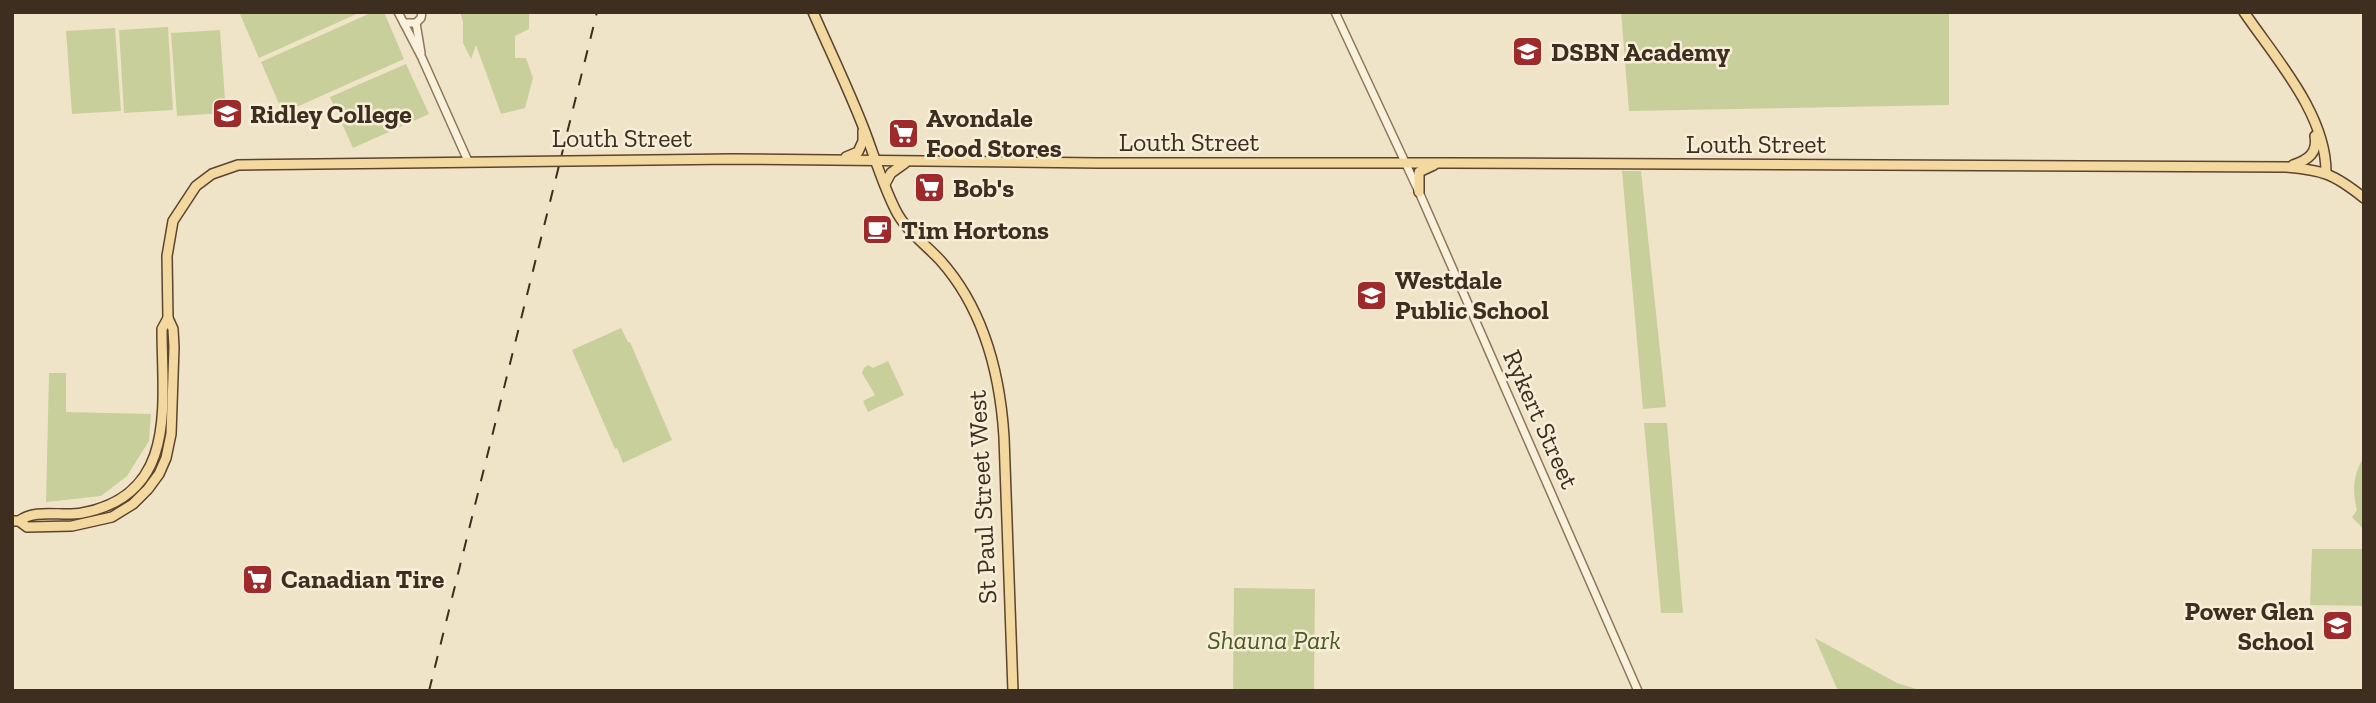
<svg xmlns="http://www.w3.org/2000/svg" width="2376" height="703" font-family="'Zilla Slab',serif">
<rect width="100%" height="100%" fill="#f0e4c8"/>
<g fill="#c9cf9b">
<path d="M239,12H361L259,58Z"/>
<path d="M373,12H384L404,59L283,113L261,62Z"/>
<path d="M460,12H529V29L515,36V58H526L533,78L525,108L501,114L476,45L471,59L463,43V22Z"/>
<path d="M1621,12H1949V105L1629,111Z"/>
<path d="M168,27L173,110L124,113L119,30Z"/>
<path d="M115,28L121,111L72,114L66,31Z"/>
<path d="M220,30L226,113L177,116L171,33Z"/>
<path d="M406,64L429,114L353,148L330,97Z"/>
<path d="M1622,171H1641L1666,407L1643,409Z"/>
<path d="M621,328L628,342H630L672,440L623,463L617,448L615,449L572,350Z"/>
<path d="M888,361L904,395L868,412L863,401L875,395L862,373L864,368L868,365L873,368Z"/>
<path d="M49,373H66V412L151,414L149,441L127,476L101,496L46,502Z"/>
<path d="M1644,423H1667L1683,613H1661Z"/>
<path d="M2364,457V530L2352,517L2357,510C2352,491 2353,474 2364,457Z"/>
<path d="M2312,549H2364V606L2310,605Z"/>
<path d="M1234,588L1315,589L1314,691H1233Z"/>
<path d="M1815,638L1897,683L1923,691H1838Z"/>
</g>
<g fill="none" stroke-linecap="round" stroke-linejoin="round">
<defs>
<g id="minor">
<path d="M398,12L422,58L468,161"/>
<path d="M1335,12L1419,192L1638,691"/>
<path d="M404,23H416L421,18L422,12"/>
<path d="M416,23L421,53"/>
</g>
<g id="major">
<path d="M813,12C830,51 849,90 864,129C874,155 882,183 895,209C905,230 924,243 940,260C984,309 1000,373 1004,437L1013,691"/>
<path d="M2244,12C2276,59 2326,114 2326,172"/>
<path d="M846,157L858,152L863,141V131"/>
<path d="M2293,165C2308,160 2318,153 2315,136"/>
<path d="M885,184L891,173L905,163"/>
<path d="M1419,192V172L1434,165"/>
<path d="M12,521H19L27,527L72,526L112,517L133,504L148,489L159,474L166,458L171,434L174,347L173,329L168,318L167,256L173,221L196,186L212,174L238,165L733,159L1098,163H1449L2286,167C2323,170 2334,174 2364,198"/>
<path d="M19,521C36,508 62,517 82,513C179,495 162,403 162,329L168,318"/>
</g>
</defs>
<use href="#minor" stroke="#8d765c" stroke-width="10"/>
<use href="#major" stroke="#5b4430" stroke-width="12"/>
<use href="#minor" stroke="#faf1dc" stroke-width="7"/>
<use href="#major" stroke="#f3d9a0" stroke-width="9"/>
<path stroke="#3d2e20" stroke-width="2" stroke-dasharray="12 12" stroke-linecap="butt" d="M429,691L597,12"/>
</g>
<defs>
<symbol id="school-square" viewBox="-11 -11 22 22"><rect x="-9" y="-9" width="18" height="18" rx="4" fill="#9e2a2b" stroke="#f7eed8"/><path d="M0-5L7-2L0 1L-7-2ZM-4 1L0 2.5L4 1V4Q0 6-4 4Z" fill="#fff"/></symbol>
<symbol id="supermarket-square" viewBox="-11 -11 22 22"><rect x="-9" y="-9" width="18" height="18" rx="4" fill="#9e2a2b" stroke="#f7eed8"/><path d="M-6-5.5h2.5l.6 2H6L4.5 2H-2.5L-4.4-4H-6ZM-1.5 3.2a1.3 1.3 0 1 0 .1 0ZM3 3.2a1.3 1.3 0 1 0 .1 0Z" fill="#fff"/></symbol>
<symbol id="cafe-square" viewBox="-11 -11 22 22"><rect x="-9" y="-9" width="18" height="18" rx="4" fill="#9e2a2b" stroke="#f7eed8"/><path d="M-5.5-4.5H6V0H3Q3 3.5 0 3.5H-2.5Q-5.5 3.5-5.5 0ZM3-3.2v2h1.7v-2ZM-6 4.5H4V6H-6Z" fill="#fff"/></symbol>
</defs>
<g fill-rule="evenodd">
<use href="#school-square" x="1510" y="34" width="35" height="35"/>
<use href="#school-square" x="210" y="96" width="35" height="35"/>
<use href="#supermarket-square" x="886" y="116" width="35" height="35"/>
<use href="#supermarket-square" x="912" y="170" width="35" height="35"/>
<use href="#cafe-square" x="860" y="212" width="35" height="35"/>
<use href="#school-square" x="1354" y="278" width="35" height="35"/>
<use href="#supermarket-square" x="240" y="562" width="35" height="35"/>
<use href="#school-square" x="2320" y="608" width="35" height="35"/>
</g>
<g text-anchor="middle" stroke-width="5" stroke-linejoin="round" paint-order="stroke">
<g font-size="26" font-weight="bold" fill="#3d2e20" stroke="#f7eed8" text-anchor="start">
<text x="1551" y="61">DSBN Academy</text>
<text x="250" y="123">Ridley College</text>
<text x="926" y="127">Avondale<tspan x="926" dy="30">Food Stores</tspan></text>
<text x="953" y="197">Bob's</text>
<text x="901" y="239">Tim Hortons</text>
<text x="1395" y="289">Westdale<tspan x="1395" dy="30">Public School</tspan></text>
<text x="281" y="588">Canadian Tire</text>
<text x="2314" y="620" text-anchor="end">Power Glen<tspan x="2314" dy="30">School</tspan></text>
</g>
<g font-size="26" fill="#3d2e20" stroke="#f7eed8">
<text x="622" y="147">Louth Street</text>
<text x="1189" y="151">Louth Street</text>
<text x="1756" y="153">Louth Street</text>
<text transform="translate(1541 419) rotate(66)" y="9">Rykert Street</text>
<text transform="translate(982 497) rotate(-93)" y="9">St Paul Street West</text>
</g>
<g font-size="26" font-style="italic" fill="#4d5a26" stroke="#f7eed8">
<text x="1274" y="649">Shauna Park</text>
</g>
</g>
<rect width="2376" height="703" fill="none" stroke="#3d2e20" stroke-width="28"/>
</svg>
